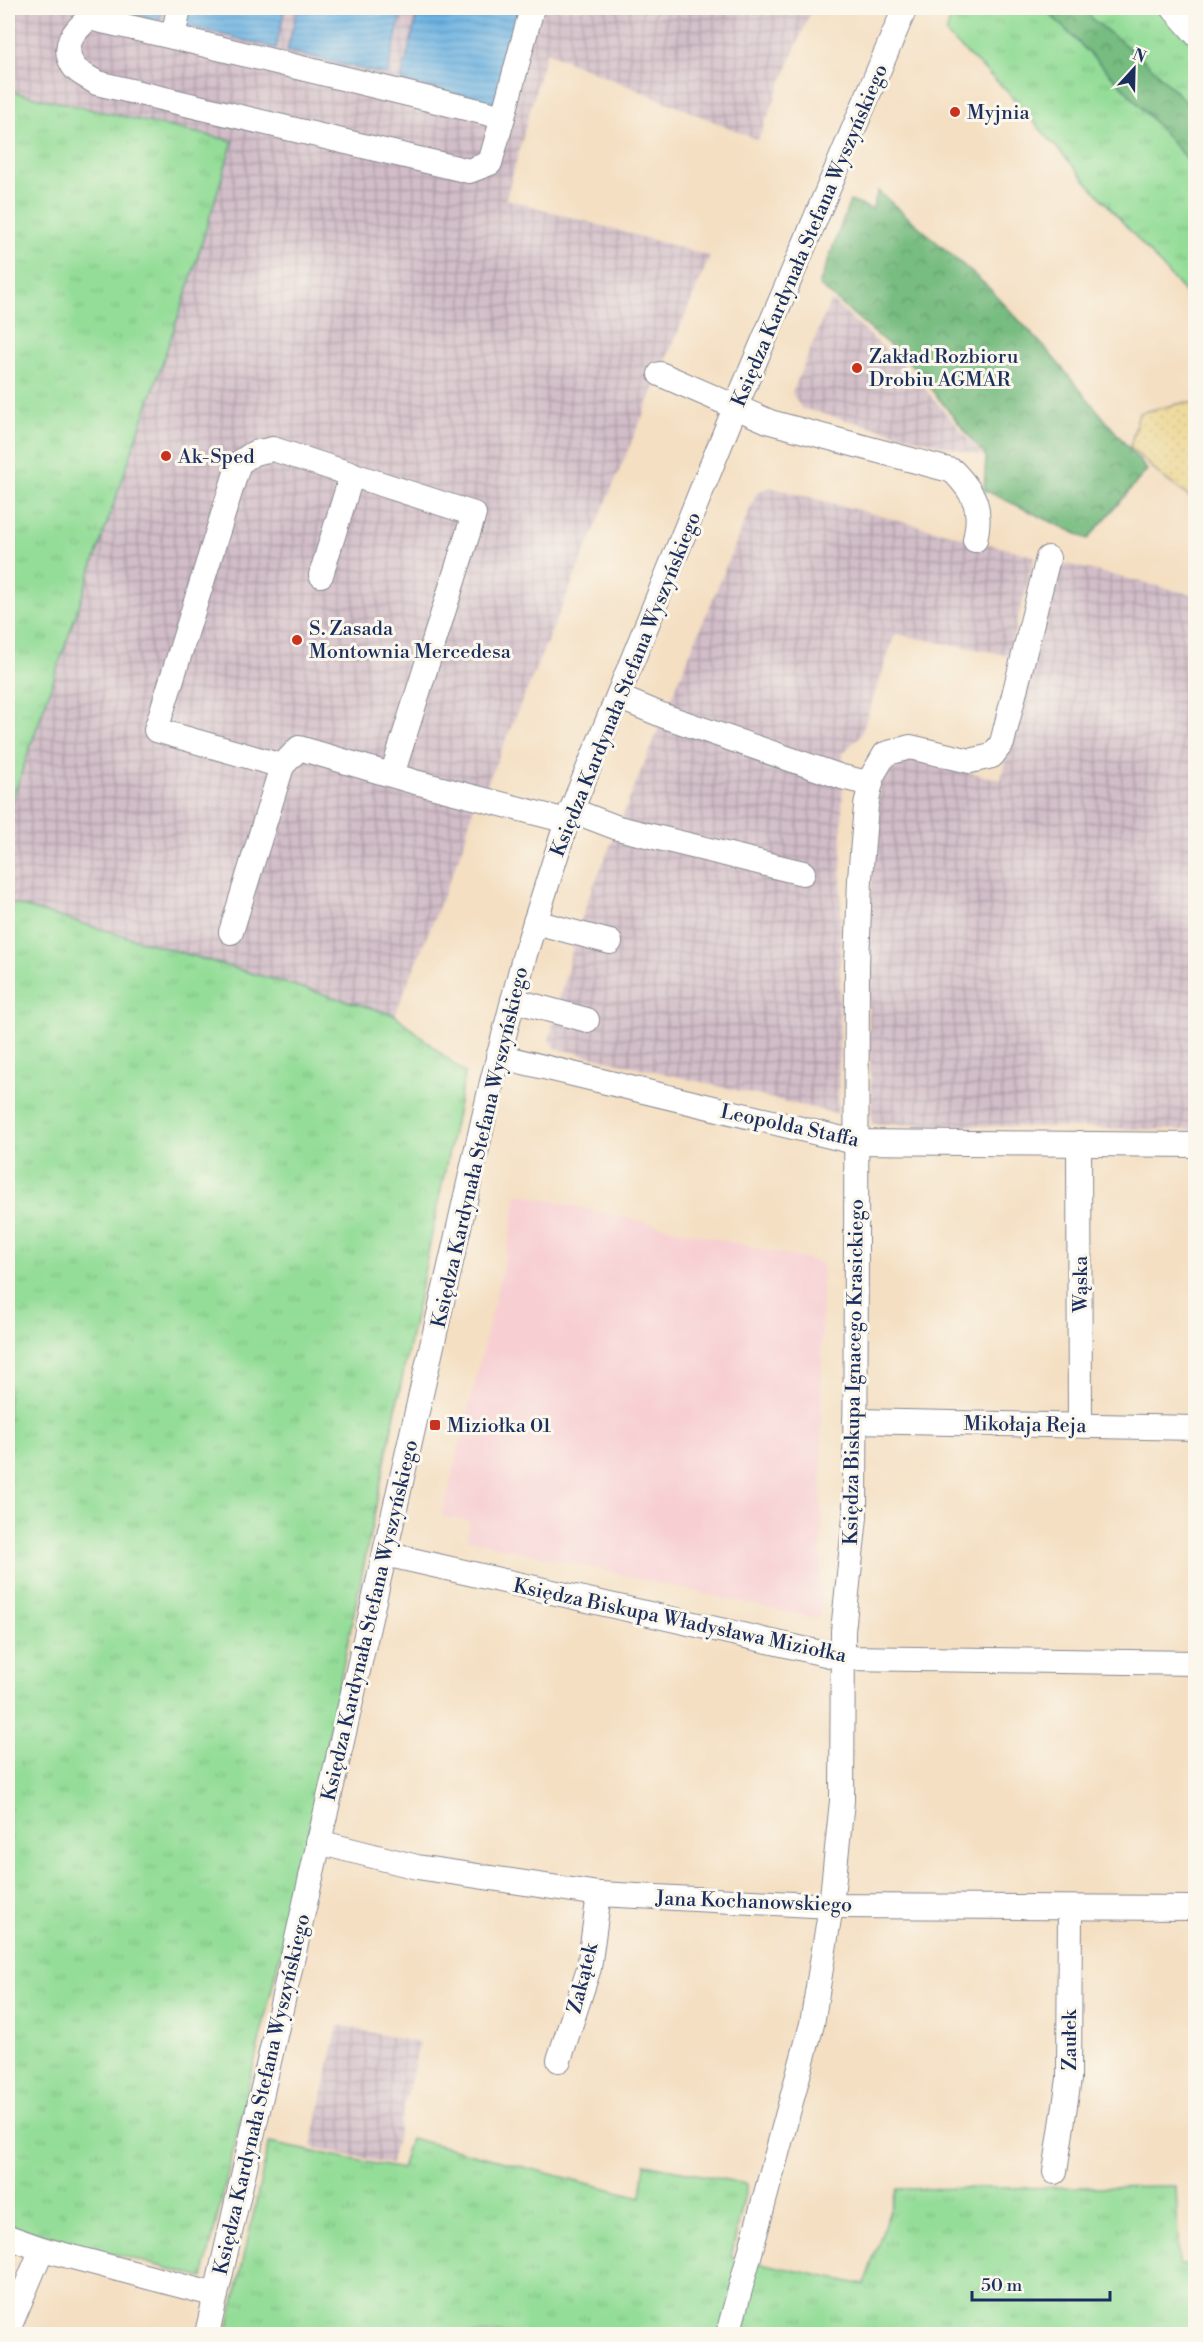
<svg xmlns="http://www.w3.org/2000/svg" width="1203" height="2342" font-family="'Libre Bodoni',serif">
<defs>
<pattern id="industrial-grid" width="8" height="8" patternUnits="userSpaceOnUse" patternTransform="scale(1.5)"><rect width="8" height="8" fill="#d2bdc7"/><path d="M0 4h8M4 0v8" fill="none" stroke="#aa9aa5"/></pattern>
<pattern id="grass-tufts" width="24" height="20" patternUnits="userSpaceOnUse" patternTransform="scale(1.5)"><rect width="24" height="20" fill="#94dd98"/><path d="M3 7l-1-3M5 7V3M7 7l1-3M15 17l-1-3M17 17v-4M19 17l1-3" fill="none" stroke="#7fbe85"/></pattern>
<pattern id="forest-crowns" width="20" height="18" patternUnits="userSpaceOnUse" patternTransform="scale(1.5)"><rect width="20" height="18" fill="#77bc80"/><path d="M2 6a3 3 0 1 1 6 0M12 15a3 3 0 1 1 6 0" fill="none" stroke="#61996c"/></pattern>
<pattern id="sand-dots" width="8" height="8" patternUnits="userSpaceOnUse" patternTransform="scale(1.5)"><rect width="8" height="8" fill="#eeda9e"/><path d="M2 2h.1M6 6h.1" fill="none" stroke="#ccbb8a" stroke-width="1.8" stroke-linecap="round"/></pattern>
<pattern id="water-rules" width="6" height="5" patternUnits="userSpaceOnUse" patternTransform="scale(1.5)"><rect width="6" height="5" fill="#6cb2e2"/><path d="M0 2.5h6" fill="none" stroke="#5891ba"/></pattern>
</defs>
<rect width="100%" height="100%" fill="#fbf7ec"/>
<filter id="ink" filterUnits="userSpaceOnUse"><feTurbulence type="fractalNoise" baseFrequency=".0167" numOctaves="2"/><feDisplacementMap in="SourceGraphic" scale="12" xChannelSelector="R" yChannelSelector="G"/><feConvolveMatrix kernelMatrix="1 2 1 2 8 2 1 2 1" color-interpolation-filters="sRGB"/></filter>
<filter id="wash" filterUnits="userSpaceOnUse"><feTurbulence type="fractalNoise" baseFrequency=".008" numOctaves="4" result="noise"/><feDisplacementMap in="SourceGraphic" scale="24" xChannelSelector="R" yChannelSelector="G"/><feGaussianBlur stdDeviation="1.35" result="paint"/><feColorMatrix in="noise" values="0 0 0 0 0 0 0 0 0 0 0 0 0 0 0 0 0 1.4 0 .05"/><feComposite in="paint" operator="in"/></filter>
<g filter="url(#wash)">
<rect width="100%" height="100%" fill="#f4dfc2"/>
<path fill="#f7cfd3" d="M517,1193L822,1263L821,1615L815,1619L466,1539L470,1521L442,1517L510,1237Z"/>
<g fill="url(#industrial-grid)">
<path d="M11,8H812L758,140L546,52L506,199L710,256L485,789H478L463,847L395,1015L8,902V812L188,288L233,142L8,91V23Z"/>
<path d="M831,300L910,372L983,456L801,408L792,393Z"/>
<path d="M770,487L1035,556L1008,655L895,634L861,735L843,753L838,1114L556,1048L549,1040L571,954L588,899L757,492Z"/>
<path d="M1058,562L1195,595V1130L872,1124L867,945L879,779L911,759L1001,780Z"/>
<path d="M338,2025L419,2043L391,2164L311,2147Z"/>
</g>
<g fill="url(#grass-tufts)" stroke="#58867b" stroke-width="1.5">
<path d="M953,8H1044L1123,87L1195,168V304L1005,89L946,34Z"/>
<path d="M1086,8H1162L1195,47V111L1144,60L1092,19Z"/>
<path d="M8,91L233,141L188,288L8,812Z"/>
<path d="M8,902L395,1015L465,1073L307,1841L203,2278L8,2225Z"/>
<path d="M410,2138L641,2197L645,2164L747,2184L731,2257L864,2285L897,2189L1176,2186L1179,2265H1195V2334H227L269,2143L401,2169Z"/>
</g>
<g fill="url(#forest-crowns)" stroke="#49766f" stroke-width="1.5">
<path d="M1044,8H1086L1092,19L1144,60L1195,111V168L1123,87Z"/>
<path d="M878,191L987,286L1047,350L1147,470L1088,539L984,490L986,457L910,363L819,285L850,201L872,209Z"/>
</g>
<path fill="url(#sand-dots)" stroke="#84847e" stroke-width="1.5" d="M1187,402L1195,405V501L1160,475L1130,447L1139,413Z"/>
<g fill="url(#water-rules)" stroke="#4470a0" stroke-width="1.5">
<path d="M109,8H162L159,20Z"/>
<path d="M184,8H285L276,48L180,24Z"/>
<path d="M298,8H403L387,75L287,51Z"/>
<path d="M419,8H523L500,104L401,81Z"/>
</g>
</g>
<g filter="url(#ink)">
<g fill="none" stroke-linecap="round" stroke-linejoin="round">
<defs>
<g id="minor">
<path d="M179,8L173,37L503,117L532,8"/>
<path d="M1173,8L1196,34"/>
<path d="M173,37L89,18C74,31 60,46 74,67C78,73 90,78 97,83L469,171L490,163L503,117"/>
<path d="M660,374L770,422L953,471C976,495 982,508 975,540"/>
<path d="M321,575L352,474"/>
<path d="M618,697L664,716L842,777L871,784"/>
<path d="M392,775L474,514L273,449L254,453L239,463L156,730L282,766L299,748L415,782L567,821"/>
<path d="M571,810L618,828L803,873"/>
<path d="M535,922L610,942"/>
<path d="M231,932L282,766"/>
<path d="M513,1000L587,1020"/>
<path d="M498,1056L855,1142L1196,1145"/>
<path d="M1079,1143L1080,1425"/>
<path d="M855,1421L1196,1428"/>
<path d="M385,1554L843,1658L1196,1663"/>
<path d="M318,1842L417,1867L599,1894L831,1906L1196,1908"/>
<path d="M559,2060L589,1968L599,1894"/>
<path d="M1055,2172L1069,2079L1070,1908"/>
<path d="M8,2237L42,2249"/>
<path d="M8,2330L42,2249L216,2295"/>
<path d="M207,2334L492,1082L525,954L567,821L735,408L905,8"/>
<path d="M728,2334L812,2024L831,1906L842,1801L843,1631L855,1517L857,965L860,878L866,806L872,776L885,754L910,747L970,761L992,756L1002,743L1048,558"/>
</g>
</defs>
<use href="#minor" stroke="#888790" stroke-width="26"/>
<use href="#minor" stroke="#fff" stroke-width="24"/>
</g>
</g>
<g fill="#c8321e" stroke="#fbf7ec" stroke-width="2">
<circle cx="955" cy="112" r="6"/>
<circle cx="857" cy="368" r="6"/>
<circle cx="166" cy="456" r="6"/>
<circle cx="297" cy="640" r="6"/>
<rect x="429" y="1419" width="12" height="12" rx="3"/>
</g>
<g text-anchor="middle" stroke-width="6" stroke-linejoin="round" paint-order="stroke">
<g font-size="20" fill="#1b2f5e" stroke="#fbf7ec" text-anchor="start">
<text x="967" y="119">Myjnia</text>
<text x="869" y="363">Zakład Rozbioru<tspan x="869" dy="23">Drobiu AGMAR</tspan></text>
<text x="178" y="463">Ak-Sped</text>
<text x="309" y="635">S. Zasada<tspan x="309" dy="23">Montownia Mercedesa</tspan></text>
<text x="447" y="1432">Miziołka 01</text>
</g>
<g font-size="20" fill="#1b2f5e" stroke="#fbf7ec">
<text transform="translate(809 235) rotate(-67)" y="7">Księdza Kardynała Stefana Wyszyńskiego</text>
<text transform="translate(625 684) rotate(-68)" y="7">Księdza Kardynała Stefana Wyszyńskiego</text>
<text transform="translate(790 1125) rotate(12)" y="7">Leopolda Staffa</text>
<text transform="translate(479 1147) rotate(-77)" y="7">Księdza Kardynała Stefana Wyszyńskiego</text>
<text transform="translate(1080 1284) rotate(-90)" y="7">Wąska</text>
<text transform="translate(853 1372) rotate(-89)" y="7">Księdza Biskupa Ignacego Krasickiego</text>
<text transform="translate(1025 1424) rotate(1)" y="7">Mikołaja Reja</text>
<text transform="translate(369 1620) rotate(-77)" y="7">Księdza Kardynała Stefana Wyszyńskiego</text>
<text transform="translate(680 1620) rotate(12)" y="7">Księdza Biskupa Władysława Miziołka</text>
<text transform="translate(754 1901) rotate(2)" y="7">Jana Kochanowskiego</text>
<text transform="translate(582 1978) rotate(-76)" y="7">Zakątek</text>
<text transform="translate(1069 2040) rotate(-90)" y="7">Zaułek</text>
<text transform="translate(261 2094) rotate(-77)" y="7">Księdza Kardynała Stefana Wyszyńskiego</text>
</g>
</g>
<rect width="1203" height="2342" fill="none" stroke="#fbf7ec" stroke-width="30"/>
<g transform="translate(1134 69) rotate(22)" stroke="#fbf7ec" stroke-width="4.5" paint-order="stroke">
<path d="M0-4.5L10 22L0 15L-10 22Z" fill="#1b2f5e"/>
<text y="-9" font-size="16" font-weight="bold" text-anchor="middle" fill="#1b2f5e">N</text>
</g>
<path d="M972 2291v9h138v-9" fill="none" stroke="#1b2f5e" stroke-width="3"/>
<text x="981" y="2291" font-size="18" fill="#1b2f5e" stroke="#fbf7ec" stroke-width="4.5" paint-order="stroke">50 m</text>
</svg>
